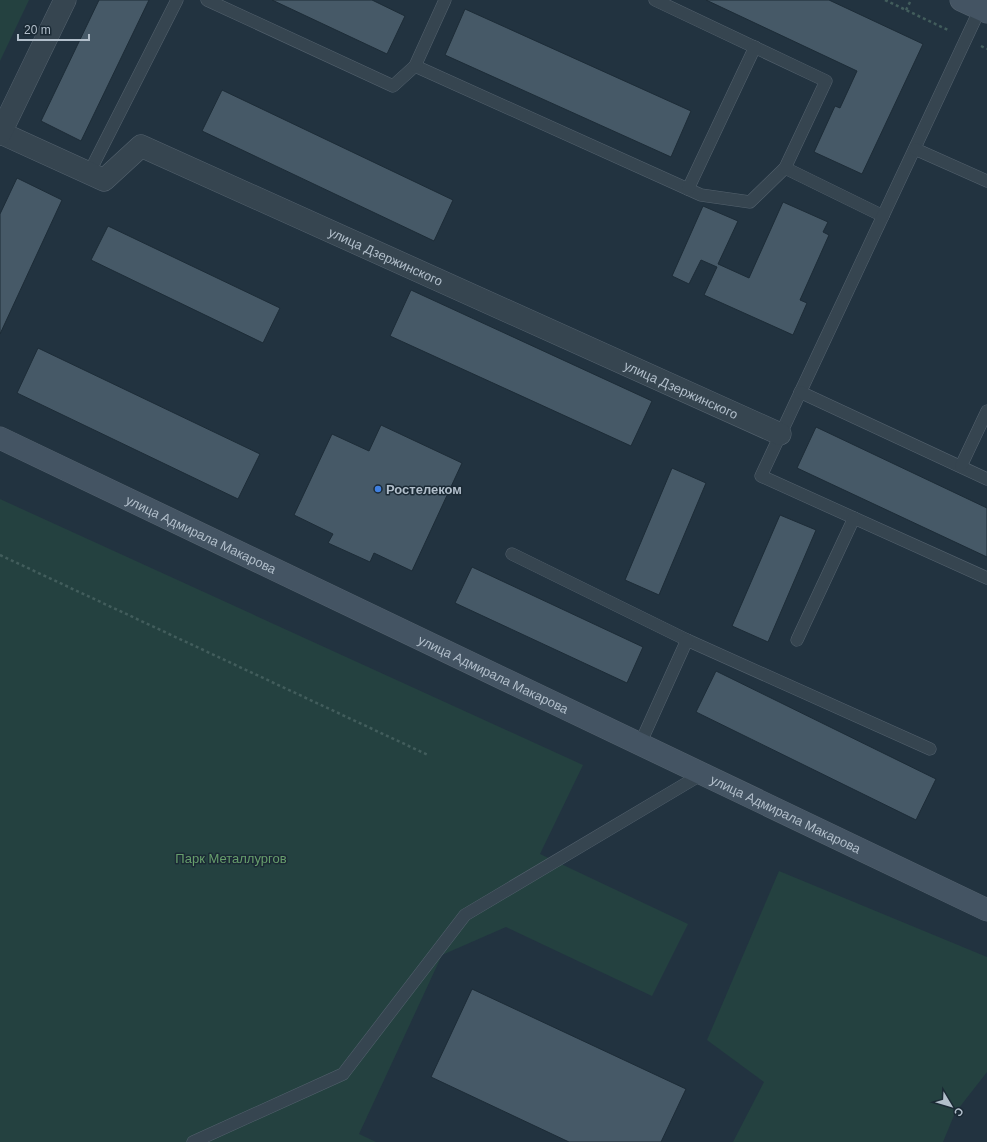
<svg xmlns="http://www.w3.org/2000/svg" width="987" height="1142" font-family="Arial,sans-serif">
<rect width="100%" height="100%" fill="#223340"/>
<g fill="#244140">
<path d="M0,0H29L0,61Z"/>
<path d="M0,499L583,765L540,854L688,924L652,996L506,927L442,955L359,1134L376,1142H0Z"/>
<path d="M779,871L987,957V1072L955,1113L943,1142H733L764,1082L707,1040Z"/>
</g>
<g fill="#465967" stroke="#1d2c37">
<path d="M99,0H149L81,141L41,121Z"/>
<path d="M272,0H372L405,16L387,54Z"/>
<path d="M706,0H829L923,44L862,174L814,152L835,106L840,108L857,71Z"/>
<path d="M465,9L691,111L671,157L445,55Z"/>
<path d="M222,90L453,200L434,241L202,131Z"/>
<path d="M17,178L62,200L0,334V214Z"/>
<path d="M783,202L828,222L823,232L829,235L800,300L807,303L793,335L704,295L717,267L701,260L689,284L672,276L703,206L738,221L718,264L749,278Z"/>
<path d="M108,226L280,308L263,343L91,260Z"/>
<path d="M411,290L652,401L631,446L390,336Z"/>
<path d="M38,348L260,454L238,499L17,393Z"/>
<path d="M381,425L462,463L412,571L374,553L370,562L328,543L333,534L294,515L332,434L369,451Z"/>
<path d="M816,427L987,508V557L797,468Z"/>
<path d="M672,468L706,483L659,595L625,580Z"/>
<path d="M780,515L816,530L768,642L732,626Z"/>
<path d="M472,567L643,647L627,683L455,603Z"/>
<path d="M716,671L936,779L916,820L696,712Z"/>
<path d="M472,989L686,1089L661,1142H569L431,1077Z"/>
</g>
<g fill="none" stroke-linecap="round" stroke-linejoin="round">
<defs>
<g id="lane">
<path d="M207,0L393,86L415,66L701,195L750,202L785,168"/>
<path d="M655,0L826,81L785,168L883,216"/>
<path d="M980,9L761,476L987,578"/>
<path d="M415,66L445,0"/>
<path d="M915,149L987,181"/>
<path d="M89,173L177,0"/>
<path d="M688,189L755,47"/>
<path d="M800,392L987,479"/>
<path d="M961,466L987,411"/>
<path d="M512,554L687,640L930,749"/>
<path d="M797,640L854,518"/>
<path d="M640,744L687,640"/>
<path d="M193,1142L343,1074L465,915L702,774"/>
</g>
<g id="street">
<path id="s1" d="M1,133L104,180L141,146L780,434"/>
<path d="M0,134L65,0"/>
</g>
<g id="secondary">
<path d="M961,0L987,12"/>
<path id="s2" d="M0,438L987,910"/>
</g>
</defs>
<use href="#lane" stroke="#54626e" stroke-width="13"/>
<use href="#street" stroke="#54626e" stroke-width="23"/>
<use href="#secondary" stroke="#54626e" stroke-width="23"/>
<g stroke="#425d5c" stroke-width="2.5" stroke-dasharray="3 3" stroke-linecap="butt">
<path d="M885,0L950,31"/>
<path d="M906,10L911,0"/>
<path d="M981,46L987,49"/>
<path d="M0,555L428,755"/>
</g>
<use href="#lane" stroke="#364550" stroke-width="12"/>
<use href="#street" stroke="#364550" stroke-width="22"/>
<use href="#secondary" stroke="#445463" stroke-width="22"/>
</g>
<circle fill="#3f7fe0" stroke="#1b2a35" stroke-width="1.5" cx="378" cy="489" r="4"/>
<g text-anchor="middle" stroke-width="3" stroke-linejoin="round" paint-order="stroke">
<g font-size="13" fill="#b2bfcb" stroke="#1b2a35">
<text dy="5" stroke="none"><textPath href="#s1" startOffset="432">улица Дзержинского</textPath></text>
<text dy="5" stroke="none"><textPath href="#s1" startOffset="756">улица Дзержинского</textPath></text>
<text dy="5" stroke="none"><textPath href="#s2" startOffset="223">улица Адмирала Макарова</textPath></text>
<text dy="5" stroke="none"><textPath href="#s2" startOffset="547">улица Адмирала Макарова</textPath></text>
<text dy="5" stroke="none"><textPath href="#s2" startOffset="871">улица Адмирала Макарова</textPath></text>
</g>
<g font-size="13" font-weight="bold" fill="#b2bfcb" stroke="#1b2a35" text-anchor="start">
<text x="386" y="494">Ростелеком</text>
</g>
<g font-size="13" fill="#679e6c" stroke="#1b2a35">
<text x="231" y="863">Парк Металлургов</text>
</g>
</g>
<g transform="translate(951 1106) rotate(128)" stroke="#1b2a35" stroke-width="3" paint-order="stroke">
<path d="M0-3L7 15L0 10L-7 15Z" fill="#b2bfcb"/>
<text y="-6" font-size="11" font-weight="bold" text-anchor="middle" fill="#b2bfcb">С</text>
</g>
<path d="M18 34v6h71v-6" fill="none" stroke="#b2bfcb" stroke-width="2"/>
<text x="24" y="34" font-size="12" fill="#b2bfcb" stroke="#1b2a35" stroke-width="3" paint-order="stroke">20 m</text>
</svg>
